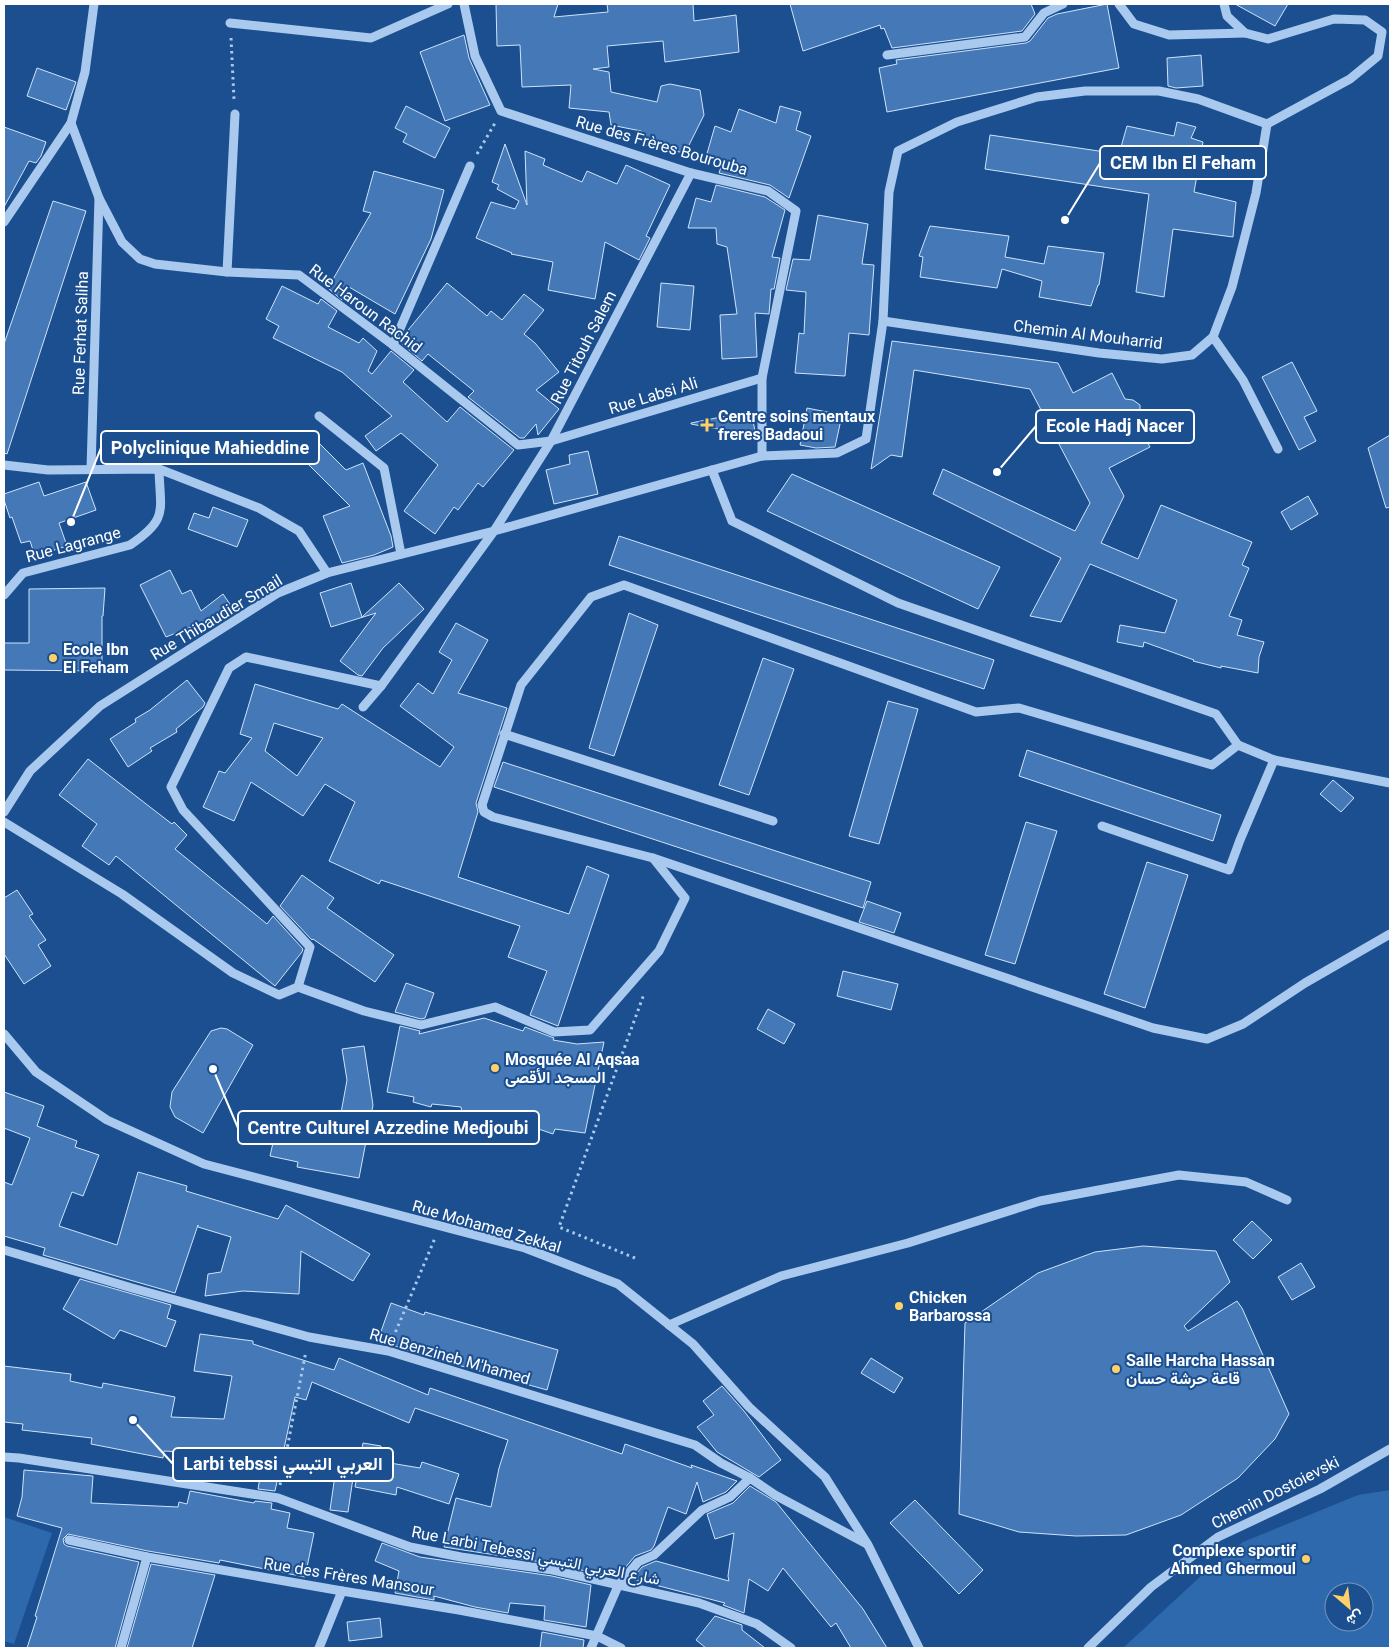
<svg xmlns="http://www.w3.org/2000/svg" width="1394" height="1652" font-family="Roboto,Vazirmatn,sans-serif">
<rect width="100%" height="100%" fill="#1b4f8f"/>
<g fill="#2e69ad" fill-rule="evenodd">
<path d="M1390,1490V1648H1123L1201,1576L1243,1542L1358,1495ZM1334,1592H1364V1622H1334Z"/>
<path d="M4,1517L52,1533L14,1644L4,1641Z"/>
</g>
<g fill="#4478b7" stroke="#cfe3fa" fill-rule="evenodd">
<path d="M496,4H558L554,17L608,12L607,4H693L694,21L736,15L739,52L665,62L663,41L607,46L609,67L593,69L609,72L611,92L657,102L661,86L670,84L700,90L704,115L685,153L644,145L641,131L611,125L609,112L569,108L571,85L522,87L520,45L497,46Z"/>
<path d="M790,4H1031L1035,14L1022,31L892,48L884,28L881,29L880,25L803,51Z"/>
<path d="M1107,4L1119,68L887,112L879,68L897,64L896,60L1026,43L1030,41L1048,18L1057,14Z"/>
<path d="M1235,4H1288L1275,26Z"/>
<path d="M464,35L469,58L490,105L445,121L420,52Z"/>
<path d="M1201,55L1203,86L1176,88L1168,86L1167,58Z"/>
<path d="M37,68L76,82L66,110L27,96Z"/>
<path d="M406,106L450,128L435,158L403,142L407,134L395,128Z"/>
<path d="M780,106L801,112L796,130L811,136L789,198L770,185L719,173L723,161L706,157L715,126L731,132L739,109L776,123Z"/>
<path d="M1177,122L1196,127L1191,138L1203,142L1194,192L1236,202L1233,237L1173,229L1164,297L1136,292L1149,194L985,169L990,135L1119,154L1127,126L1174,136Z"/>
<path d="M4,127L46,142L41,156L36,163L29,161L4,207Z"/>
<path d="M505,144L527,205L525,151L545,159L543,165L582,182L587,171L617,184L626,165L670,185L646,236L650,238L639,260L605,242L595,299L548,290L553,262L511,254L512,253L476,238L491,202L515,209L519,201L497,189L499,185L492,182Z"/>
<path d="M374,171L444,190L431,239L395,314L349,287L342,300L328,288L371,213L363,211Z"/>
<path d="M716,185L765,197L785,210L772,257L780,258L774,289H771L769,314L755,313L757,357L722,359L720,315L737,314L727,247L717,244L716,228H688L696,198L711,202Z"/>
<path d="M53,201L86,211L7,454L4,453V344Z"/>
<path d="M818,215L868,224L862,264L874,265L869,335L849,333L845,376L795,373L799,333L804,334L806,292L786,290L793,259L810,260Z"/>
<path d="M930,226L1009,236L1005,257L1044,264L1048,246L1104,253L1099,285H1098L1091,306L1039,297L1042,281L1002,269L997,288L920,277L923,257L919,256Z"/>
<path d="M447,283L487,316L491,311L502,320L524,294L544,310L524,334L535,343L559,372L536,390L559,409L538,435L536,424L524,438H520L468,397L474,391L428,354L422,361L401,343L404,335Z"/>
<path d="M661,283L694,286L690,330L657,327Z"/>
<path d="M282,286L318,304L321,299L337,311L328,327L359,343L363,338L377,351L368,371L372,374L391,351L414,370L403,382L447,422L460,407L514,450L483,487L478,483L458,510L454,507L435,534L404,511L438,465L401,433L376,451L365,436L392,416L342,372L273,338L279,326L266,319Z"/>
<path d="M892,341L1058,363L1073,393L1112,373L1125,399L1133,400L1140,405V414L1136,420L1150,447L1109,468L1124,496L1101,543L1138,559L1161,505L1252,542L1242,565L1249,568L1229,616L1242,620L1237,635L1264,642L1259,657L1258,673L1221,666V668L1193,661L1194,660L1144,642L1143,647L1117,642L1120,625L1165,633L1177,600L1090,564L1061,622L1030,616L1061,558L933,494L943,469L1075,531L1090,503L1030,389L914,370L902,457L891,455L871,469Z"/>
<path d="M1292,362L1317,411L1304,417L1316,441L1299,450L1262,377Z"/>
<path d="M807,408L842,415L835,447L816,448L800,445Z"/>
<path d="M751,411L756,436L691,424V423Z"/>
<path d="M1390,435V507L1386,508L1368,448Z"/>
<path d="M312,436L346,470L363,463L391,536L393,547L374,555L342,563L323,516L350,506L296,452Z"/>
<path d="M588,451L598,494L554,504L546,470L570,464L569,455Z"/>
<path d="M792,474L1000,567L978,609L767,511Z"/>
<path d="M39,482L44,496L86,482L96,510L59,523L67,546L35,556L30,541L21,543L12,517L10,518L4,500V494Z"/>
<path d="M1308,496L1318,514L1291,530L1281,512Z"/>
<path d="M213,507L248,520L237,547L188,529L194,513L209,518Z"/>
<path d="M619,536L994,660L984,689L609,565Z"/>
<path d="M170,570L182,594L191,590L201,611L223,594L234,610L166,637L140,585Z"/>
<path d="M351,583L362,617L399,583L424,609L383,648L362,676L358,675L340,661L376,613L331,627L320,593Z"/>
<path d="M105,588L103,616H102V671L4,670V643H29V589Z"/>
<path d="M629,613L658,625L614,756L589,748Z"/>
<path d="M456,623L488,640L458,693L507,708L476,803L478,812L458,877L569,914L587,866L609,875L558,1026L530,1015L547,971L508,957L520,926L381,880L379,884L329,861L355,802L325,784L303,816L251,782L234,821L203,807L219,771L225,773L252,738L240,734L255,684L338,709L342,704L440,767L454,747L400,706L418,683L433,694L452,660L439,652ZM274,723L323,738L297,776L265,751Z"/>
<path d="M763,658L794,669L749,795L719,785Z"/>
<path d="M187,680L205,703L203,707L176,729L177,732L150,748L152,751L128,767L110,739L136,722L135,719L150,710Z"/>
<path d="M888,701L918,709L879,844L849,836Z"/>
<path d="M1027,750L1221,815L1213,841L1019,776Z"/>
<path d="M88,759L172,824L174,822L187,835L175,849L267,924L273,916L303,949L302,952L275,986L116,856L109,865L82,846L97,824L59,795Z"/>
<path d="M503,762L871,882L863,908L494,787Z"/>
<path d="M1333,780L1354,798L1341,812L1320,794Z"/>
<path d="M1026,822L1057,831L1015,964L985,955Z"/>
<path d="M1147,862L1188,875L1145,1008L1104,994Z"/>
<path d="M302,875L334,898L327,908L394,955L375,982L313,939L312,940L280,906Z"/>
<path d="M17,890L33,914L29,916L46,940L38,945L51,966L24,984L4,954V898Z"/>
<path d="M867,901L901,913L894,933L859,922Z"/>
<path d="M843,971L898,984L891,1010L837,996Z"/>
<path d="M406,983L434,993L425,1018L421,1019L395,1012Z"/>
<path d="M768,1009L795,1024L784,1044L757,1029Z"/>
<path d="M484,1018L523,1031L525,1027L554,1038L553,1040L577,1044L604,1042L585,1133L555,1129L553,1134L510,1119L509,1123L478,1119V1114L462,1112L461,1107L432,1104L431,1107L413,1102L414,1097L387,1092L400,1026L420,1031L419,1034Z"/>
<path d="M221,1028L227,1029L253,1045L203,1133L175,1117L170,1107L172,1092L211,1031Z"/>
<path d="M364,1046L373,1105L359,1178L297,1167L298,1162L270,1156L279,1116L305,1122L306,1118L339,1124L347,1080L342,1049Z"/>
<path d="M4,1092L44,1106L37,1126L77,1141L75,1147L99,1155L83,1196L72,1192L59,1226L117,1245L138,1172L187,1186L186,1191L278,1219L286,1205L370,1254L353,1281L301,1251L299,1294L243,1291L205,1296L208,1274L221,1272L231,1237L198,1227V1225L175,1293L43,1255L45,1248L4,1236V1182L12,1185L30,1138L4,1128Z"/>
<path d="M1252,1221L1272,1240L1253,1259L1233,1240Z"/>
<path d="M1143,1246L1216,1251L1230,1282L1184,1326L1188,1331L1237,1301L1242,1308L1289,1414L1275,1439L1238,1478L1181,1515L1126,1535L1076,1536L1019,1532L959,1514L965,1323L1038,1273L1095,1252Z"/>
<path d="M1301,1263L1315,1287L1292,1300L1278,1277Z"/>
<path d="M80,1279L171,1305L167,1318L176,1321L166,1347L120,1330L114,1339L63,1309Z"/>
<path d="M391,1303L424,1315L425,1312L558,1350L547,1390L419,1354L378,1340Z"/>
<path d="M200,1334L253,1341V1344L334,1370L339,1358L428,1395L430,1388L622,1454L625,1444L692,1468L691,1465L737,1481L726,1492L703,1502L697,1482L686,1514L668,1507L654,1546L651,1550L635,1556L619,1575L614,1574L613,1577L554,1564L444,1547L456,1498L491,1507L499,1468L508,1440L415,1408L409,1423L312,1382L306,1400L295,1397L275,1491L258,1489L262,1466L200,1453L164,1451L163,1458L91,1444L92,1438L22,1430L23,1424L4,1422V1366L71,1374L70,1381L102,1388L103,1383L175,1397L171,1417L224,1419L232,1376L194,1371Z"/>
<path d="M871,1358L903,1378L894,1393L861,1373Z"/>
<path d="M722,1386L744,1411L781,1460L759,1477L717,1452L697,1427L714,1415L703,1401Z"/>
<path d="M363,1443L381,1446L378,1461L420,1468L422,1462L459,1474L449,1504L397,1487L396,1495L355,1487Z"/>
<path d="M24,1470L93,1476L91,1503L178,1507L179,1502L187,1504L190,1491L254,1503L255,1501L272,1503L271,1509L290,1513L287,1528L314,1533L305,1577L220,1560L219,1563L148,1551L68,1534L63,1539L64,1544L67,1546L139,1562L115,1648H27L37,1617L35,1616L62,1528L17,1516L22,1497Z"/>
<path d="M335,1475L353,1478L348,1512L330,1510Z"/>
<path d="M750,1486L776,1502L863,1609L887,1648H851L836,1623L831,1627L783,1568L768,1591L749,1579L744,1613L723,1605L725,1603L632,1579L642,1567L656,1561L729,1581L728,1576L734,1533L715,1539L707,1514L733,1503Z"/>
<path d="M915,1500L983,1570L959,1594L890,1523Z"/>
<path d="M382,1543L420,1557L552,1576L591,1585L586,1627L544,1620L545,1606L510,1603L508,1613L475,1607L434,1596V1600L395,1593L399,1571L375,1561Z"/>
<path d="M151,1564L215,1575L192,1648H127Z"/>
<path d="M715,1616L742,1625V1630L765,1648H706L696,1640Z"/>
<path d="M380,1618L382,1637L349,1641L347,1622Z"/>
<path d="M542,1632L584,1640L583,1648H540Z"/>
</g>
<g fill="none" stroke-linecap="round" stroke-linejoin="round">
<g stroke="#a9c9ee" stroke-width="3" stroke-dasharray="2.5 4" stroke-linecap="butt">
<path d="M231,38L234,99"/>
<path d="M477,154L495,123"/>
<path d="M635,1258L559,1227L644,994"/>
<path d="M393,1338L435,1238"/>
<path d="M280,1485L306,1351"/>
</g>
<g stroke="#a9c9ee" stroke-width="9">
<path d="M464,4L475,56L501,111L691,173L768,191L796,211L762,378V456"/>
<path d="M1119,4L1134,24L1169,35L1245,33"/>
<path d="M230,23L371,38L448,4"/>
<path d="M887,55L1025,37L1044,13L1063,4"/>
<path d="M71,123L99,198L122,242L140,259L155,264L227,272L299,275L393,345L518,445L551,441L762,378"/>
<path d="M4,222L71,123L85,72L94,4"/>
<path d="M227,272L235,114"/>
<path d="M883,321L1099,353L1162,359L1192,355L1213,337L1232,287L1256,193L1267,124"/>
<path d="M1213,337L1243,380L1278,449"/>
<path d="M393,345L470,166"/>
<path d="M319,416L384,468L401,554"/>
<path d="M4,465L48,470L159,469L259,508L299,531L327,573"/>
<path d="M91,469L99,198"/>
<path d="M4,595L23,573L130,545C169,519 160,511 159,469"/>
<path d="M363,707L381,686"/>
<path d="M504,734L773,821"/>
<path d="M1274,760L1390,783"/>
<path d="M4,812L30,771L100,706L278,593L327,573L494,531L551,441L691,173"/>
<path d="M4,822L122,894L233,973L279,995L298,987L310,947L183,810L171,787L229,668L246,657L381,686L494,531L762,456L837,453L866,439L883,321L889,192L898,151L957,122L1037,97L1085,91H1159L1198,99L1267,124L1350,79L1378,56L1382,32L1365,20L1334,19L1268,39L1245,33L1227,16L1224,4"/>
<path d="M1102,826L1229,870L1240,840L1274,760L1238,745"/>
<path d="M653,858L1153,1028L1207,1039L1243,1024L1305,983L1390,934"/>
<path d="M298,987L364,1011L421,1025L495,1007L554,1032L590,1030L659,951L685,898L653,858L493,817L484,812L482,805L521,685L591,597L624,585L976,712L1019,708L1212,765L1238,745L1216,714L898,603L732,521L712,470"/>
<path d="M4,1034L36,1072L107,1120L204,1164L525,1248L618,1284L693,1344L749,1407L825,1477L868,1545L919,1648"/>
<path d="M4,1250L132,1288L309,1337L388,1351L695,1445L721,1463L750,1478L775,1495L867,1544"/>
<path d="M669,1325L781,1276L908,1243L1040,1201L1179,1175L1246,1182L1287,1200"/>
<path d="M4,1457L19,1458L278,1498L410,1547L461,1557L553,1570L699,1603L757,1624L791,1648"/>
<path d="M69,1540L147,1557L342,1591L459,1610L597,1636L621,1648"/>
<path d="M121,1648L147,1557"/>
<path d="M319,1648L342,1591"/>
<path d="M591,1648L618,1586L638,1562L654,1555L702,1510L730,1497L750,1478"/>
<path d="M1088,1648L1151,1587L1218,1537L1320,1489L1390,1449"/>
</g>
</g>
<g fill="#ffd166" stroke="#1b4f8f" stroke-width="2">
<path d="M704.5 417.5h5v5h5v5h-5v5h-5v-5h-5v-5h5z"/>
<circle cx="53" cy="658" r="5"/>
<circle cx="495" cy="1068" r="5"/>
<circle cx="899" cy="1306" r="5"/>
<circle cx="1116" cy="1369" r="5"/>
<circle cx="1306" cy="1559" r="5"/>
</g>
<g text-anchor="middle" stroke-width="4" stroke-linejoin="round" paint-order="stroke">
<g font-size="16" fill="#fff" stroke="#1b4f8f">
<text transform="translate(662 145) rotate(16)" y="6">Rue des Frères Bourouba</text>
<text transform="translate(366 308) rotate(37)" y="6">Rue Haroun Rachid</text>
<text transform="translate(80 333) rotate(-88)" y="6">Rue Ferhat Saliha</text>
<text transform="translate(1088 334) rotate(7)" y="6">Chemin Al Mouharrid</text>
<text transform="translate(583 347) rotate(-63)" y="6">Rue Titouh Salem</text>
<text transform="translate(653 395) rotate(-17)" y="6">Rue Labsi Ali</text>
<text transform="translate(73 544) rotate(-15)" y="6">Rue Lagrange</text>
<text transform="translate(216 617) rotate(-31)" y="6">Rue Thibaudier Smail</text>
<text transform="translate(487 1226) rotate(16)" y="6">Rue Mohamed Zekkal</text>
<text transform="translate(450 1356) rotate(16)" y="6">Rue Benzineb M'hamed</text>
<text transform="translate(1275 1492) rotate(-27)" y="6">Chemin Dostoievski</text>
<text transform="translate(536 1555) rotate(11)" y="6">Rue Larbi Tebessi شارع العربي التبسي</text>
<text transform="translate(349 1576) rotate(9)" y="6">Rue des Frères Mansour</text>
</g>
<g font-size="16" font-weight="bold" fill="#fff" stroke="#1b4f8f" text-anchor="start">
<text x="718" y="422">Centre soins mentaux<tspan x="718" dy="18">freres Badaoui</tspan></text>
<text x="63" y="655">Ecole Ibn<tspan x="63" dy="18">El Feham</tspan></text>
<text x="505" y="1065">Mosquée Al Aqsaa<tspan x="505" dy="18">المسجد الأقصى</tspan></text>
<text x="909" y="1303">Chicken<tspan x="909" dy="18">Barbarossa</tspan></text>
<text x="1126" y="1366">Salle Harcha Hassan<tspan x="1126" dy="18">قاعة حرشة حسان</tspan></text>
<text x="1296" y="1556" text-anchor="end">Complexe sportif<tspan x="1296" dy="18">Ahmed Ghermoul</tspan></text>
</g>
</g>
<path fill="none" stroke="#fff" stroke-width="2" d="M1065 220L1100 163M997 472L1036 426M71 522L101 448M213 1069L238 1128M133 1420L173 1464"/>
<g fill="#fff" stroke="#1b4f8f" stroke-width="2">
<circle cx="1065" cy="220" r="5"/>
<circle cx="997" cy="472" r="5"/>
<circle cx="71" cy="522" r="5"/>
<circle cx="213" cy="1069" r="5"/>
<circle cx="133" cy="1420" r="5"/>
</g>
<g fill="#1b4f8f" stroke="#fff" stroke-width="2">
<rect x="1100" y="146" width="166" height="33" rx="5"/>
<rect x="1036" y="410" width="158" height="33" rx="5"/>
<rect x="101" y="431" width="218" height="33" rx="5"/>
<rect x="238" y="1111" width="301" height="33" rx="5"/>
<rect x="173" y="1448" width="220" height="33" rx="5"/>
</g>
<g font-size="18" text-anchor="middle" font-weight="bold" fill="#fff">
<text x="1183" y="169">CEM Ibn El Feham</text>
<text x="1115" y="432">Ecole Hadj Nacer</text>
<text x="210" y="454">Polyclinique Mahieddine</text>
<text x="388" y="1134">Centre Culturel Azzedine Medjoubi</text>
<text x="283" y="1470">Larbi tebssi العربي التبسي</text>
</g>
<rect width="1394" height="1652" fill="none" stroke="#ffffff" stroke-width="10"/>
<g transform="translate(1349 1607) rotate(152)"><circle r="24" fill="#1b4f8f" stroke="#7695bc"/>
<path d="M0-4L9 19L0 12L-9 19Z" fill="#ffd166"/>
<text y="-8" font-size="14" font-weight="bold" text-anchor="middle" fill="#ffffff">ش</text>
</g>
</svg>
